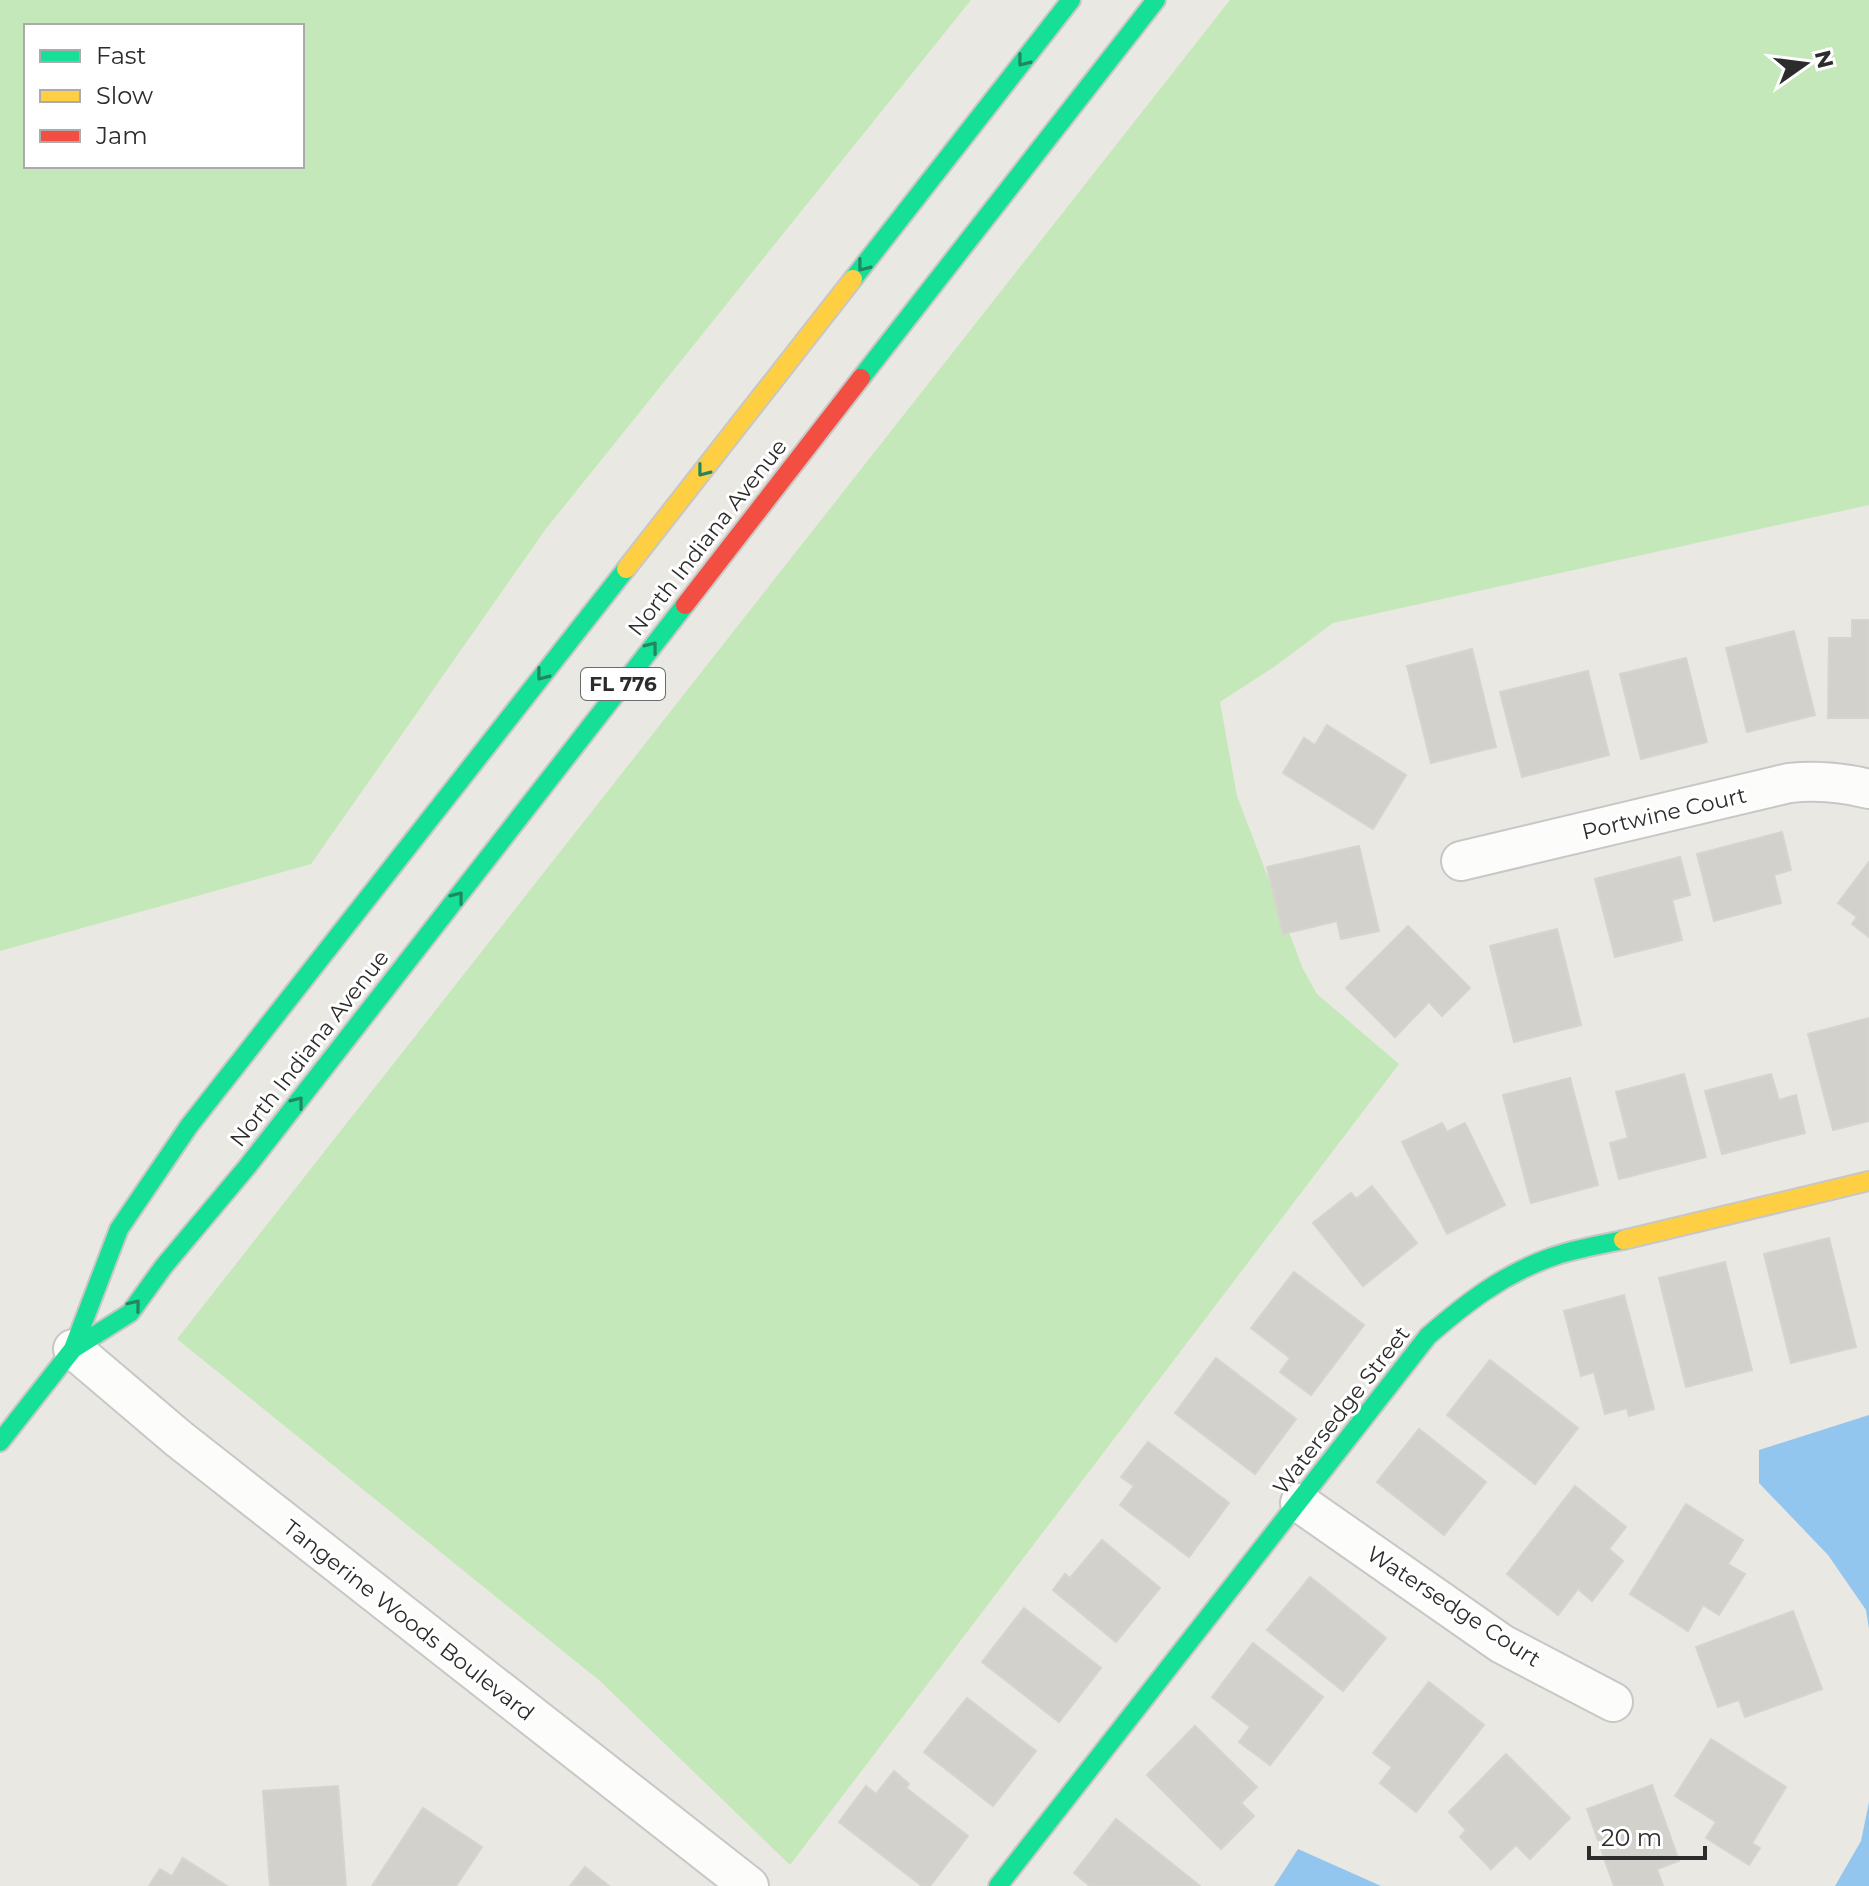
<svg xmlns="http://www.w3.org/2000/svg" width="1869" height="1886" font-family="Montserrat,sans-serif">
<rect width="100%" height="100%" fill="#eae8e2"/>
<g fill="#c4e8b9" fill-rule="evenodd">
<path d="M0,0H971L545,530L311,864L0,951ZM26,26H302V166H26Z"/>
<path d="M1230,0H1869V505L1333,623L1274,667L1220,702L1237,796L1303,969L1317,994L1399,1064L790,1865L600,1681L177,1339Z"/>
</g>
<g fill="#92c6ef">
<path d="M1869,1415V1629L1866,1610L1828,1555L1759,1483V1450Z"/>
<path d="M1869,1802V1886H1835L1861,1841Z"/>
<path d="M1298,1849L1381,1886H1274Z"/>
</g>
<g fill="#d3d1cc" stroke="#d5d4ce" stroke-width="2">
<path d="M1852,620H1869V718H1828L1829,638H1852Z"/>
<path d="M1794,631L1815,715L1747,732L1726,648Z"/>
<path d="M1472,649L1496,747L1431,763L1407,666Z"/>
<path d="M1686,658L1707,742L1641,759L1620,674Z"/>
<path d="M1588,671L1609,755L1522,777L1500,692Z"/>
<path d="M1327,725L1406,775L1373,829L1283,773L1304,738L1315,745Z"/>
<path d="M1782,832L1791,870L1774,875L1781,903L1714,921L1697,854Z"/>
<path d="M1359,846L1379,931L1341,939L1337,921L1283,934L1267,867Z"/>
<path d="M1680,857L1690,895L1672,900L1682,940L1615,957L1595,879Z"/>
<path d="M1869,862V937L1852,924L1857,917L1838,903Z"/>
<path d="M1408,926L1470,988L1442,1016L1429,1002L1395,1037L1346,988Z"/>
<path d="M1557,929L1581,1025L1514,1042L1490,946Z"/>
<path d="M1869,1018V1121L1833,1130L1808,1034Z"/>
<path d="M1684,1074L1706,1157L1619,1179L1610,1143L1628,1138L1616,1092Z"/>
<path d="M1771,1074L1779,1100L1796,1095L1805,1133L1722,1154L1705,1091Z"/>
<path d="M1570,1078L1598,1185L1531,1203L1503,1095Z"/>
<path d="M1442,1123L1447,1132L1465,1123L1505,1205L1447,1234L1402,1142Z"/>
<path d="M1372,1186L1417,1243L1363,1286L1313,1223L1351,1193L1356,1199Z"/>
<path d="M1829,1238L1856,1347L1791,1363L1764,1254Z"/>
<path d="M1725,1262L1752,1370L1686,1387L1659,1278Z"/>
<path d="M1294,1272L1364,1325L1311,1395L1280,1372L1290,1358L1251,1328Z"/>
<path d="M1624,1295L1654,1409L1629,1416L1627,1408L1605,1414L1594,1372L1581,1376L1564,1311Z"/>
<path d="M1216,1358L1296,1419L1255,1474L1175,1413Z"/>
<path d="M1490,1360L1578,1428L1535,1484L1447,1415Z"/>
<path d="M1419,1429L1486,1482L1444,1535L1377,1482Z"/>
<path d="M1148,1442L1229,1503L1189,1557L1120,1505L1134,1486L1121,1477Z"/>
<path d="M1575,1486L1626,1527L1609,1549L1623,1561L1592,1601L1578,1589L1558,1615L1507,1574Z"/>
<path d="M1686,1504L1743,1540L1728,1564L1745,1574L1719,1615L1703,1605L1688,1631L1630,1594Z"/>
<path d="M1102,1540L1160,1588L1116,1642L1053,1590L1065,1574L1070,1578Z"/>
<path d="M1310,1577L1386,1638L1343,1691L1267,1630Z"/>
<path d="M1024,1608L1101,1668L1059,1722L982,1662Z"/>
<path d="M1793,1611L1822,1689L1745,1717L1739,1700L1718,1707L1696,1647Z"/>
<path d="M1253,1643L1323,1697L1270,1765L1239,1742L1250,1727L1212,1697Z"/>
<path d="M1429,1682L1484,1725L1416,1812L1380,1783L1392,1767L1373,1753Z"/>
<path d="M967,1698L1036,1751L993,1806L924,1752Z"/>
<path d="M1195,1726L1257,1787L1241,1803L1254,1816L1221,1849L1147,1775Z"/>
<path d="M1711,1739L1786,1787L1752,1843L1760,1848L1749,1865L1706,1838L1716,1822L1675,1796Z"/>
<path d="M1506,1754L1570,1818L1530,1859L1516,1845L1491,1869L1460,1837L1466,1830L1449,1812Z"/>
<path d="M894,1771L909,1784L906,1788L968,1836L930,1886H922L839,1822L866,1786L876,1794Z"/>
<path d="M1652,1785L1679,1861L1657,1869L1663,1886H1614L1587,1809Z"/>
<path d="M338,1786L346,1886H270L263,1791Z"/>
<path d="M423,1808L482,1847L456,1886H372Z"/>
<path d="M1116,1819L1200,1886H1090L1074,1873Z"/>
<path d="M183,1858L227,1886H149L160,1869L172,1876Z"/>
<path d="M585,1867L609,1886H570Z"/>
</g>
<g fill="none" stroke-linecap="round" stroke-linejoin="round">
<defs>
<g id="street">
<path d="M1461,861L1789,783C1817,780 1842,782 1869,789"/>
<path d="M73,1349L179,1439L749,1886"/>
<path d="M1300,1503L1502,1644L1613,1702"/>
</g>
<g id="fast">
<path d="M853,279L1071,0"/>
<path d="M861,378L1156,0"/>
<path d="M73,1349L130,1313L164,1266L247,1167L685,605"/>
<path d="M0,1442L73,1349L119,1229L189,1126L626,569"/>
<path d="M998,1886L1428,1336C1466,1303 1502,1275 1549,1258C1573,1249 1599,1245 1623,1240"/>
</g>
<g id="slow">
<path d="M626,569L853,279"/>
<path d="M1623,1240L1869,1181"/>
</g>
<path id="jam" d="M685,605L861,378"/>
</defs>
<use href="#street" stroke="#c8c7c7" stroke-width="42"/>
<use href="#fast" stroke="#c8c7c7" stroke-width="22"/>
<use href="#slow" stroke="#c8c7c7" stroke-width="22"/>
<use href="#jam" stroke="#c8c7c7" stroke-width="22"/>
<use href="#street" stroke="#fcfcfb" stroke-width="38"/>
<use href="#fast" stroke="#16e098" stroke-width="18"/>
<use href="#slow" stroke="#ffcf43" stroke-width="18"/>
<use href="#jam" stroke="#f24e42" stroke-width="18"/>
</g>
<defs><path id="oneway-chevron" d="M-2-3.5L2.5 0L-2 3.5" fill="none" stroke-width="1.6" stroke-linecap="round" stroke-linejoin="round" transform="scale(2)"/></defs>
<g stroke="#218662">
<use href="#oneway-chevron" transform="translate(1023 61) rotate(128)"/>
<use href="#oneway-chevron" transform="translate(863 266) rotate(128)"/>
<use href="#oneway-chevron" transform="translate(703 471) rotate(128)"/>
<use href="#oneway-chevron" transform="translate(652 647) rotate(-52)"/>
<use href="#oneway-chevron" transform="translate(542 675) rotate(128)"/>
<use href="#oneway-chevron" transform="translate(458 897) rotate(-52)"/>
<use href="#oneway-chevron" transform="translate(298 1102) rotate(-52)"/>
<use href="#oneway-chevron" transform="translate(135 1305) rotate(-51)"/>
</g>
<g text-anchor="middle" stroke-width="6" stroke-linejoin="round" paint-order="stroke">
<rect fill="#fff" stroke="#6b6b6b" stroke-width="2" x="581" y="668" width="84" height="32" rx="6"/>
<g font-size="20" font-weight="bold" fill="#2c2c2c">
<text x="623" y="691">FL 776</text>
</g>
<g font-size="22" fill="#2c2c2c" stroke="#fff">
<text transform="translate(707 537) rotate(-52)" y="8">North Indiana Avenue</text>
<text transform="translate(1664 813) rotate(-13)" y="8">Portwine Court</text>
<text transform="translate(309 1048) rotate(-52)" y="8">North Indiana Avenue</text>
<text transform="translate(1341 1410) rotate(-52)" y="8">Watersedge Street</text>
<text transform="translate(1454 1606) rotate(33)" y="8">Watersedge Court</text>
<text transform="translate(409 1620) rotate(38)" y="8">Tangerine Woods Boulevard</text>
</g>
</g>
<rect x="24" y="24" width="280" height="144" fill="#ffffff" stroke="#ababab" stroke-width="2"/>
<rect x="40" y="50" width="40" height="12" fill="#16e098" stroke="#ababab" stroke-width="2"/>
<text x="96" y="64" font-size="24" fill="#2c2c2c">Fast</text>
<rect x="40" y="90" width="40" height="12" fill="#ffcf43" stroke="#ababab" stroke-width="2"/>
<text x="96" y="104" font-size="24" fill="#2c2c2c">Slow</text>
<rect x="40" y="130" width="40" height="12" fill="#f24e42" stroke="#ababab" stroke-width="2"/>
<text x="96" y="144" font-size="24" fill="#2c2c2c">Jam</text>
<g transform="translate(1805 64) rotate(76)" stroke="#ffffff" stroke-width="6" paint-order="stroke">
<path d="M0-6L14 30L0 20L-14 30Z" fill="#2c2c2c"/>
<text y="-12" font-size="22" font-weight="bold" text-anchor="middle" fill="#2c2c2c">N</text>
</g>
<path d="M1589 1846v12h116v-12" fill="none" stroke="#2c2c2c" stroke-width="4"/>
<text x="1601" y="1846" font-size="24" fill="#2c2c2c" stroke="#ffffff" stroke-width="6" paint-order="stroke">20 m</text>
</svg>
